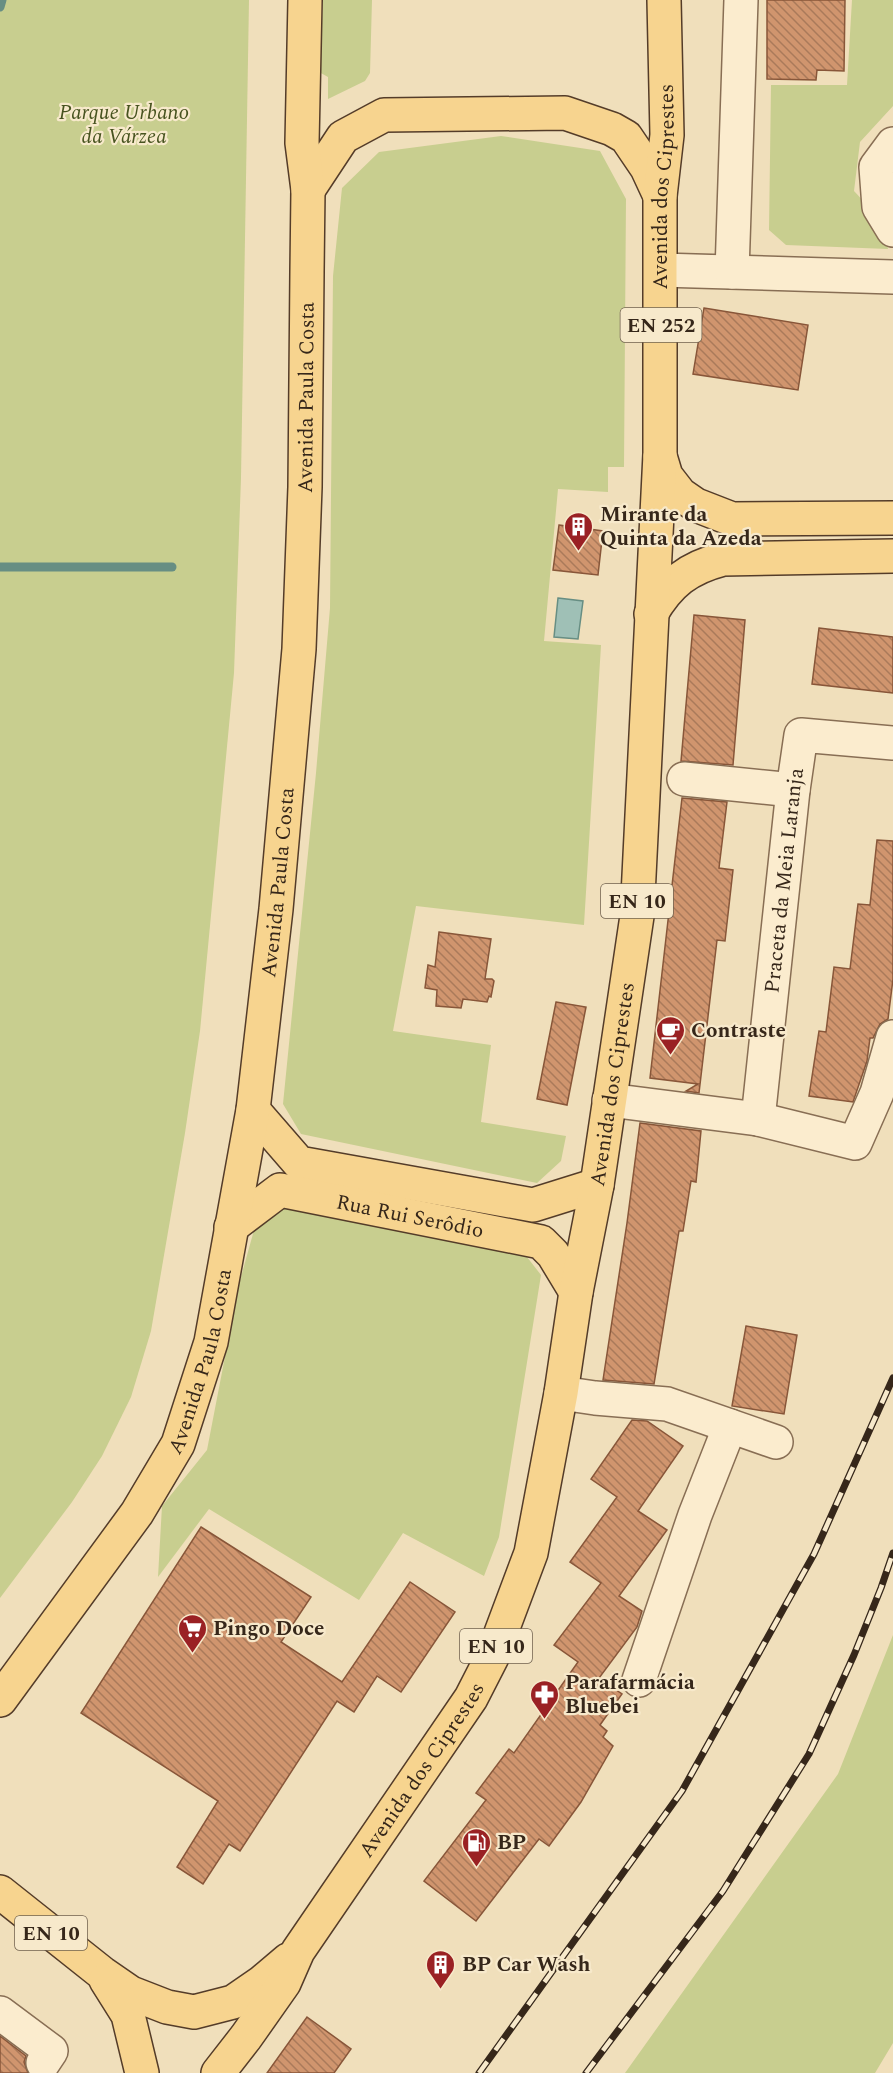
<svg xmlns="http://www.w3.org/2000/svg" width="893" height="2073" font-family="Spectral,serif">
<defs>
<pattern id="building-back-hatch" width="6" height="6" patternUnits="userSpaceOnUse" patternTransform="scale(1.5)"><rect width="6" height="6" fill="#d0956e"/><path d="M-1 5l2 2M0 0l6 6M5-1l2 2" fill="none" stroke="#aa7a5a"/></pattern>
</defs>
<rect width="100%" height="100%" fill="#f0dfbb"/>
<g fill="#c8ce8f">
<path d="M0,0H249L241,478L234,673L200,1031L185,1133L151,1331L131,1397L102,1456L72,1502L0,1598Z"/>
<path d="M323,0H372L370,73L365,81L328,99V77L319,72Z"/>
<path d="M852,0H893V106L860,142L854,191C872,210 884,223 888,249L786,245L769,230L771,85H847Z"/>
<path d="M501,136L600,151L626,199L624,467H608V492L558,489L544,641L601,645L584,925L416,906L393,1031L491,1045L481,1122L566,1136L561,1161L537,1183L301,1134L283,1104L316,773L330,608L333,276L342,188L379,152Z"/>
<path d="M289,1205L520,1248L541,1275L499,1537L484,1576L403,1533L359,1600L209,1509L158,1577L162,1506L207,1450L239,1284L256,1223Z"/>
<path d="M893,1635V2043L875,2073H625L838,1774Z"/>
</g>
<path fill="#9fc0b6" stroke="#678e83" stroke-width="1.5" d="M558,598L583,601L578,639L554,637Z"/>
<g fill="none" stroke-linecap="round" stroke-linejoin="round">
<g stroke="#678e83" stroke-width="9">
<path d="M0,7L2,0"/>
<path d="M0,567H172"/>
</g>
</g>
<g fill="url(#building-back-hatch)" stroke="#885639" stroke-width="1.5">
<path d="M767,0H845L844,71L817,70L816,80L767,79Z"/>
<path d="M704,308L808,325L798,390L693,374Z"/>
<path d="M559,525L603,531L598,575L553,570Z"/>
<path d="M694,615L745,620L733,765L681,761Z"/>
<path d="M819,628L893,637V693L812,684Z"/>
<path d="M682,798L727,802L719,868L733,870L725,941L717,940L699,1093L686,1091L698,1084L650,1078Z"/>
<path d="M877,840L893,841V979L888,1019L880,1024L873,1038H870L867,1061L853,1102L809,1096L819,1031L826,1032L834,967L850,969L858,904L870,905Z"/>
<path d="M439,932L491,939L485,979H492L494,981L491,997L489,996L487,1002L463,999L461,1008L436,1006L437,990L425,988L428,965L435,967Z"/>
<path d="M556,1002L586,1007L567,1105L537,1099Z"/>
<path d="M640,1123L701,1131L696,1182L691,1181L683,1231H679L654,1384L603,1380L627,1223Z"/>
<path d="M746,1326L797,1335L784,1414L732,1406Z"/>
<path d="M632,1420L647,1421L683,1446L638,1511L667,1530L619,1596L642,1611L637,1627L599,1678L622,1694L600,1725L607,1731L603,1737L613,1746L581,1802L549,1846L539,1839L476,1921L424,1881L486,1800L476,1793L509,1749L514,1753L578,1662L554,1645L601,1583L570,1562L617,1497L591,1479Z"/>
<path d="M201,1527L311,1597L281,1642L342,1682L410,1582L455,1612L401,1692L377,1676L354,1712L337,1701L240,1851L229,1844L203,1884L177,1867L218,1801L81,1713Z"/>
<path d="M307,2017L351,2049L334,2073H267Z"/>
<path d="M0,2036L26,2056L24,2062L28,2073H0Z"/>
</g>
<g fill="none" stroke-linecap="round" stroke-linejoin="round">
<defs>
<g id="minor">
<path d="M893,144L876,167L879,207L893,230"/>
<path d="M661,270L893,277"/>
<path d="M732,272L741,0"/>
<path d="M684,779L793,790"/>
<path d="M609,1100L758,1119L855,1143L877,1093L893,1037"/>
<path id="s1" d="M758,1119L793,790L801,735L893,743"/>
<path d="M561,1393L595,1398L667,1404L776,1442"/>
<path d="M639,1680L695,1515L730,1426"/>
<path d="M0,2013L51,2051L43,2063"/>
</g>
<g id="major">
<path d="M308,190L343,137L384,115L565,113L612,129L626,137L647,168L660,196"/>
<path d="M660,456L666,476L680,494L696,505L732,519L893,518"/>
<path d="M651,614C669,583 688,568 723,559L893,556"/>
<path d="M253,1110L299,1163L533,1205L597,1185"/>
<path id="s2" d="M231,1227L280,1190L541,1242L553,1254L576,1292"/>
<path id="s3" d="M0,1700L137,1513L178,1444L211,1342L253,1110L276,909L299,649L305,487L307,272L308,190L302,143L305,0"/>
<path d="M0,1892L102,1973L131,1993L167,2007L194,2012L233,2002L262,1982L288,1960"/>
<path d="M106,1980L128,2015L142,2073"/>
<path id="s4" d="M218,2073L246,2037L284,1983L298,1951L471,1698L492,1657L531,1553L561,1393L576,1292L597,1185L637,916L660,454V196L667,135L664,0"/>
</g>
</defs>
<use href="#minor" stroke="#886e54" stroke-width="36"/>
<use href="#major" stroke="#543c29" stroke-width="36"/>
<use href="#minor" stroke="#fbecce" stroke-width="33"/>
<use href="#major" stroke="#f7d48f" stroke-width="33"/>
<defs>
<g id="rail">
<path d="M479,2073L682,1791L814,1554L893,1378"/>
<path d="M586,2073L723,1891L809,1754L854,1655L881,1588L893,1553"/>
</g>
</defs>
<use href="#rail" stroke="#36271a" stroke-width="7"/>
<use href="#rail" stroke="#f7e9cb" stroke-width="4.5" stroke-dasharray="14" stroke-linecap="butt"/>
</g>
<defs>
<symbol id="building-pin" viewBox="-11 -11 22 30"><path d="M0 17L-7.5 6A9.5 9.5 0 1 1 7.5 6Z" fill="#9a2124" stroke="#f7e9cb"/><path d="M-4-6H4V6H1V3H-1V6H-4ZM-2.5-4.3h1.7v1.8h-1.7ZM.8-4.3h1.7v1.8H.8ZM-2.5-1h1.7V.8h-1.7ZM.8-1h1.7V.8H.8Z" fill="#fff"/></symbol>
<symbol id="cafe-pin" viewBox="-11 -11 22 30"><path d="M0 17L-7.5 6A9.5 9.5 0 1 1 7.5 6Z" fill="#9a2124" stroke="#f7e9cb"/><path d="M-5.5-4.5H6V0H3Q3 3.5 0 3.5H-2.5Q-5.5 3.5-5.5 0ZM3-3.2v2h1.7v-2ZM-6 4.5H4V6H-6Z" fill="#fff"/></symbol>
<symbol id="supermarket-pin" viewBox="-11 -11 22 30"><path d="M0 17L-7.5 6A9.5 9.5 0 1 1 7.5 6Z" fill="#9a2124" stroke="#f7e9cb"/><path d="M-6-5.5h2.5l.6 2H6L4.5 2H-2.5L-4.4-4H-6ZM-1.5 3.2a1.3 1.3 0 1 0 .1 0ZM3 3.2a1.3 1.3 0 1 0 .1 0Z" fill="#fff"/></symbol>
<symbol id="pharmacy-pin" viewBox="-11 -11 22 30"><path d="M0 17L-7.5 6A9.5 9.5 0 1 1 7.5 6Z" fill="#9a2124" stroke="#f7e9cb"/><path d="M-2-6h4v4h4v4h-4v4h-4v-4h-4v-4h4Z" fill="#fff"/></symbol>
<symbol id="fuel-pin" viewBox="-11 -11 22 30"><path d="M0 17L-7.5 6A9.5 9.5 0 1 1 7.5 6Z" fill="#9a2124" stroke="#f7e9cb"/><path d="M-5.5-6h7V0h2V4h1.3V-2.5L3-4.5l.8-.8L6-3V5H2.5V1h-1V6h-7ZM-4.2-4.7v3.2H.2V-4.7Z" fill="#fff"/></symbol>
</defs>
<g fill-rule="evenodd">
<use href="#building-pin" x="562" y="510" width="33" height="45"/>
<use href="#cafe-pin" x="654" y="1014" width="33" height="45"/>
<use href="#supermarket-pin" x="176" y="1612" width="33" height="45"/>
<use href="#pharmacy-pin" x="528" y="1678" width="33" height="45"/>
<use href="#fuel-pin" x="460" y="1826" width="33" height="45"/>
<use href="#building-pin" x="424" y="1948" width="33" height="45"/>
</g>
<g text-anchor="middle" stroke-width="4.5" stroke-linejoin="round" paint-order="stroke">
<g fill="#f7e9cb" stroke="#70614f" stroke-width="1.5">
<rect x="620.5" y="308" width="81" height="34" rx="4.5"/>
<rect x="601" y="884" width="72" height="34" rx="4.5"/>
<rect x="460" y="1629" width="72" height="34" rx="4.5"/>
<rect x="15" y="1916" width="72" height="34" rx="4.5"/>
</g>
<g font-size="20" font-weight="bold" fill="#36271a">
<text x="661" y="332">EN 252</text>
<text x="637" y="908">EN 10</text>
<text x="496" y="1653">EN 10</text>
<text x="51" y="1940">EN 10</text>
</g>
<g font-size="21" font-style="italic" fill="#47531f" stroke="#f7e9cb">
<text x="124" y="119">Parque Urbano<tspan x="124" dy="24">da Várzea</tspan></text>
</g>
<g font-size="21" fill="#36271a" stroke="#f7e9cb">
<text dy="7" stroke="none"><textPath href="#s4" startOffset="1986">Avenida dos Ciprestes</textPath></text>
<text dy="7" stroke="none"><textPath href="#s3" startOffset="1370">Avenida Paula Costa</textPath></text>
<text dy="7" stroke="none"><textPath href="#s1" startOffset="240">Praceta da Meia Laranja</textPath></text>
<text dy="7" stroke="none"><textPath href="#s3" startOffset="884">Avenida Paula Costa</textPath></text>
<text dy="7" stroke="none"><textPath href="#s4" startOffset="1086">Avenida dos Ciprestes</textPath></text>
<text dy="7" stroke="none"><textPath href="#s2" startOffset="194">Rua Rui Serôdio</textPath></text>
<text dy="7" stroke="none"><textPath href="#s3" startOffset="398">Avenida Paula Costa</textPath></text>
<text dy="7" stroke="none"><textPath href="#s4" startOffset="366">Avenida dos Ciprestes</textPath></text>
</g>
<g font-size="21" font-weight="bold" fill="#36271a" stroke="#f7e9cb" text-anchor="start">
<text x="600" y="521">Mirante da<tspan x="600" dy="24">Quinta da Azeda</tspan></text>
<text x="691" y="1037">Contraste</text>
<text x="213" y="1635">Pingo Doce</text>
<text x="565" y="1689">Parafarmácia<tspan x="565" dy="24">Bluebei</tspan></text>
<text x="497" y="1849">BP</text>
<text x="462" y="1971">BP Car Wash</text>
</g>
</g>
</svg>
